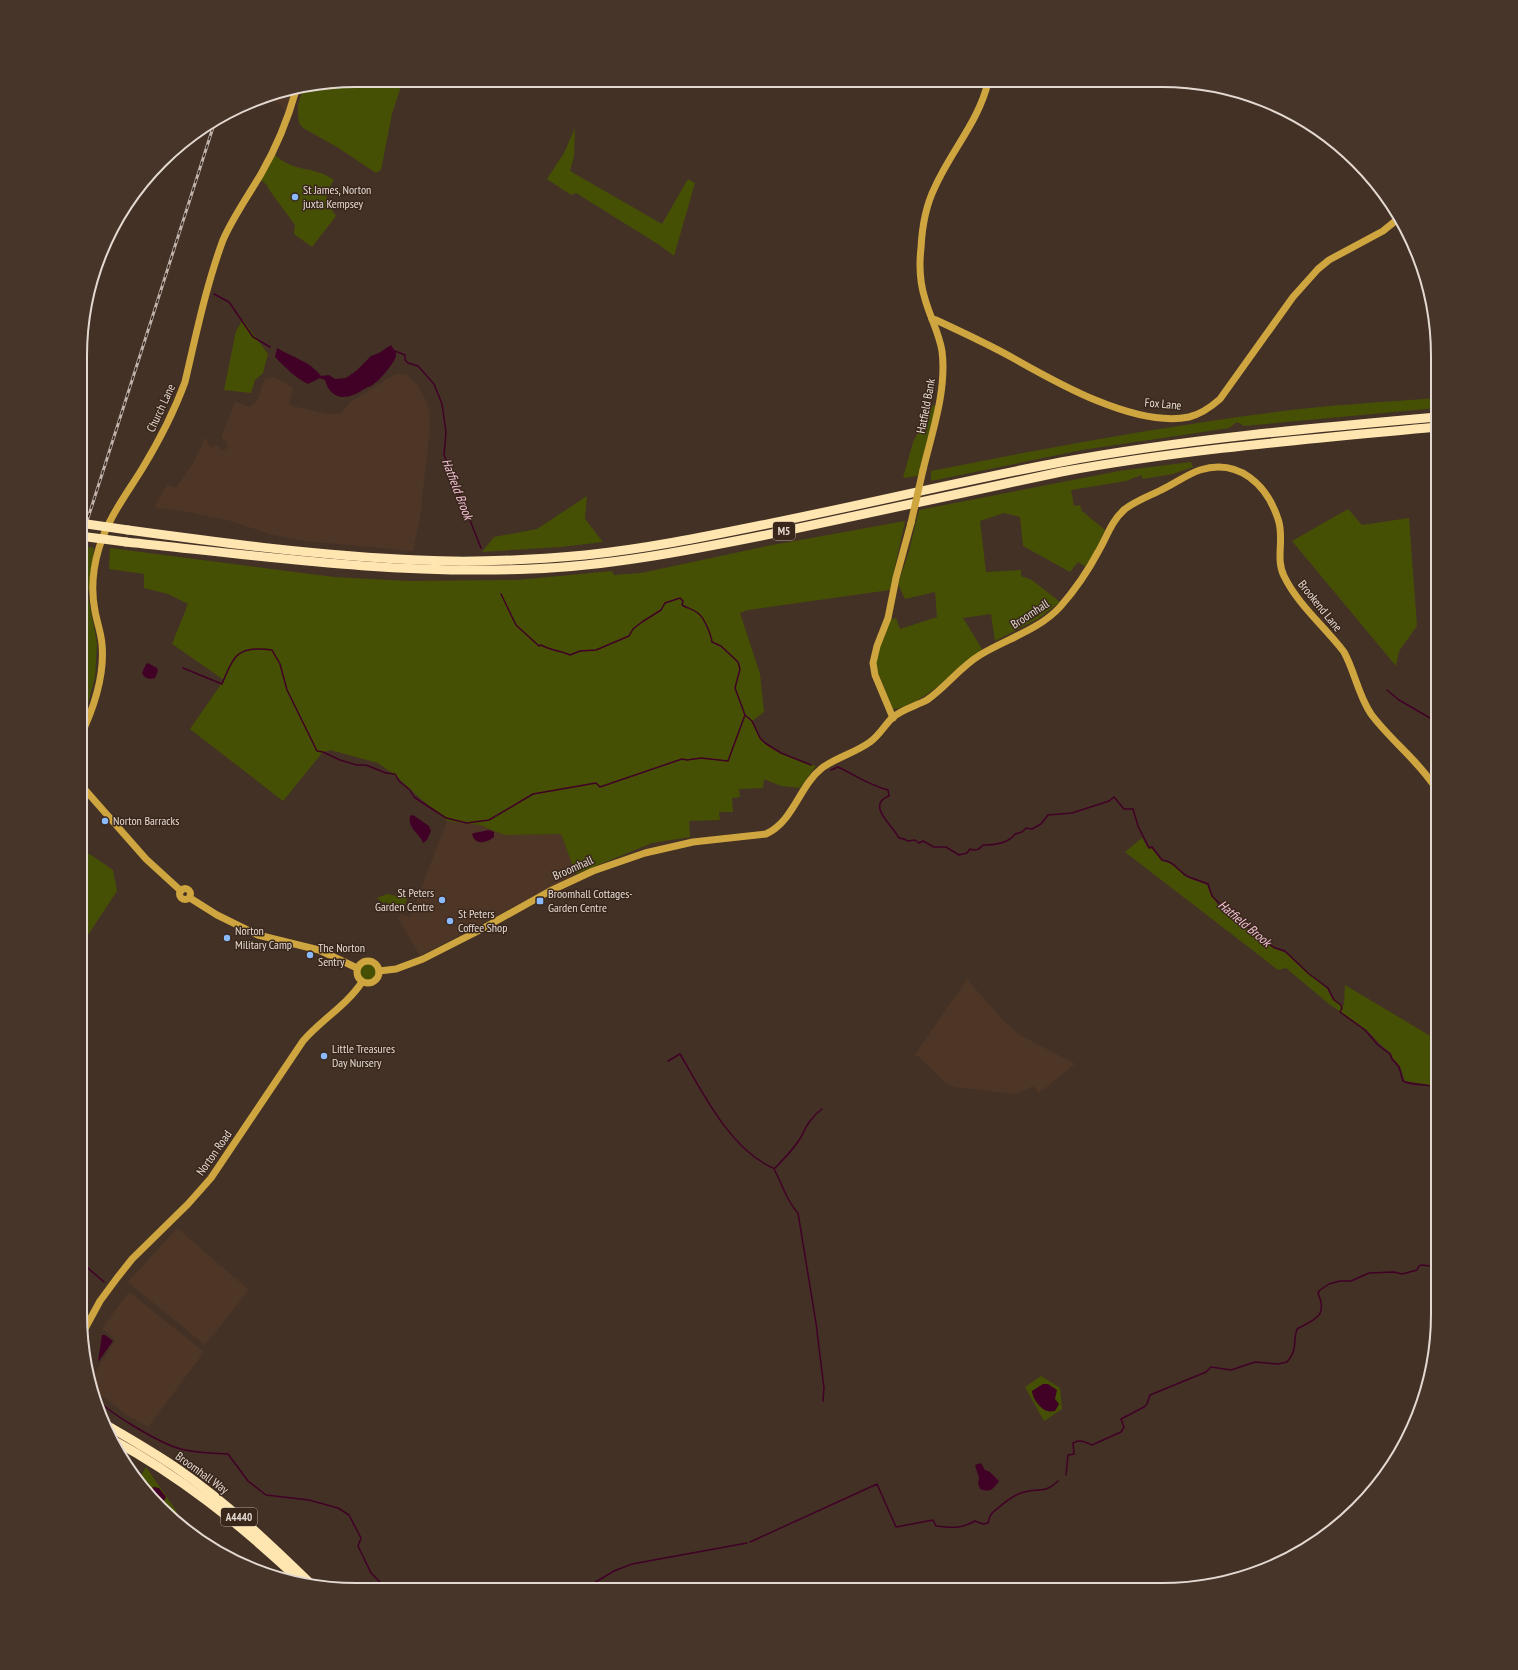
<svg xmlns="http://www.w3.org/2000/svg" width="1518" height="1670" font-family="'PT Sans Narrow',sans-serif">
<rect width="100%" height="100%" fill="#433126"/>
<g fill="#4e3627">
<path d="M292,91L286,113L280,104L265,95Z"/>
<path d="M395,374H406L418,386L427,402L430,417L429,437L420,518L413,551L305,541L273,535L227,520L178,510L157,508L155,505L167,485L176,488L194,462L205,437L211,448L217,445L223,451L228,447L227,442L221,438L235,402L250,407L257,401L265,379L275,377L293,388L289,405L327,414H341L350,402Z"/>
<path d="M447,821L480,825L504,835L561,834L576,874L420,956L398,918L402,914L410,917Z"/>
<path d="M967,979L1001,1018L1018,1034L1075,1064L1039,1093L1033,1086L1017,1094L954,1087L946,1083L918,1056H914Z"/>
<path d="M177,1228L249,1290L205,1345L128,1282Z"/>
<path d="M129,1292L204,1352L148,1427L125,1414L98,1392L93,1376L115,1340L102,1328Z"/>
</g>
<g fill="#465004">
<path d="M356,80H403L392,114L381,170L376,173L337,147L303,128L299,123L298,114V105L303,89Z"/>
<path d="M575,128L574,156L570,171L662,224L688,179L695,183L674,256L661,246L576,193L571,195L547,179L564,153Z"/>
<path d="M275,155C296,174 314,165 334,180C323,197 325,199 336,216L312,247L294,234L295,225L270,191L267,185L261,180Z"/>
<path d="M243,320L268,354L263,373L255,380L251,393L224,390L236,331Z"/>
<path d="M1437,398V408L1244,426L1237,422L1229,428L1082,450L931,481V471C1045,448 1159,427 1275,412C1328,405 1383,402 1437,398Z"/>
<path d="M933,405L936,406L918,476L903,478L913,442Z"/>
<path d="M1191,462L1193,467L1173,474L1143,479L1141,475L1126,481L1071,490L1074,506L1080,505L1082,511L1105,530L1095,553L1086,567L1078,562L1070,572L1023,546L1020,517L1004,513L980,521L986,572L1021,570V576L1032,580L1060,602L1038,619L995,641L991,614L963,618L982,649C963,665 918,709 893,709L876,668V657L890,620L896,618L900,629L937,617L935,592L905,599L898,584L909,551L919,510L1119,471Z"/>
<path d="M587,496L585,519L603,542L560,547L482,552L494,537L537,529Z"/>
<path d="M1348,509L1362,525L1409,518L1417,626L1399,651L1396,666L1292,541Z"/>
<path d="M905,521L890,590L748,610L740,613L760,674L764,712L752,721C754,727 757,733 760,738C769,751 802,762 816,766L800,788L781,786L764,779L763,788L739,789L740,797L732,798L733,812H719L720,820L689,821L690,837L652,843L576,874L561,834L504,835L480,825L447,821L421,799L396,776L378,763L330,750L322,753L283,801L190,729L224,680L172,644L188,604L168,594L144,588V574L109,569L110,548L334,577L408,581L517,580L612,571L614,575L641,573L767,546Z"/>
<path d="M82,546L94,548L88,596L97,643L95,677L84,719L80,718V553Z"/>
<path d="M1142,838L1148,848L1152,849L1162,861L1169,863L1180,870L1184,876L1207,885L1211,895L1218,905L1238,918L1243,926L1267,944L1287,954L1327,989L1332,999L1344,1006L1345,985L1437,1040V1086L1405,1081L1400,1066L1393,1058L1391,1053L1379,1043L1368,1031L1329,1004L1286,968L1278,970L1125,852Z"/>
<path d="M80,851L91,855L113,870L117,891L80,947Z"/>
<path d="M387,894L407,898L404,909L390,906L386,902L383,903L377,898Z"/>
<circle cx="368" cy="972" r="8"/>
<path d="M1041,1376L1060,1388L1062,1409L1044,1421L1025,1387Z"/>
<path d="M146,1467L177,1512L174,1520L161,1509L138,1481Z"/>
</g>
<g fill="#410126">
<path d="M391,345C393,349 397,351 396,356C395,362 380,380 375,383C372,386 367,387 364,389C349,400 331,402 325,380L320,378L308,384C294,377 285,367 275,357L277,348C292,357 311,362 321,376L329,375L335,379L346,378L356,371L371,356L379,353Z"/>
<path d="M148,663L157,668L158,671L155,678C150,680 144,678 142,673L146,664Z"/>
<path d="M413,815L429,826L431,831L427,840L423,843C421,835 407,828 410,816Z"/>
<path d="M489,830L494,832V837C487,843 475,846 472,834L474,833Z"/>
<path d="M102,1335H105L113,1341L98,1362Z"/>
<path d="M1043,1384H1048L1057,1390L1055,1399L1059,1404L1055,1411C1055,1411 1049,1412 1048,1411C1041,1410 1032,1398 1032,1391Z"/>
<path d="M981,1463L985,1470L990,1472L999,1481C993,1489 991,1493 980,1489L978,1483L979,1478L975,1465Z"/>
<path d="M154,1487L159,1488L166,1497L162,1505L158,1506L148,1494L150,1489Z"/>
</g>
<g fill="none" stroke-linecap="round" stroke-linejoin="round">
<g stroke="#410126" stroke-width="1.5">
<path d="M214,294L229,302L253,337L270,347"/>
<path d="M395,351L405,355V360L408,363L418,366L434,384L442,404L446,432L444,455L481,548"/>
<path d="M501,594L516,625L539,646L541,645C550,650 560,651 570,655L580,651L596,650L629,636L633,629L642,622L661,610L665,603L680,598L683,601L682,605C687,608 695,610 699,614C704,618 711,634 712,642L721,646L738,662L740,669L735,688L745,715L752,721L760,738L765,743L781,753L811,765"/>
<path d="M183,668L222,684C234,655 238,645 272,650L280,664L287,690L317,751L323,752L340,760L357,765H366L386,773L395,774L399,781L410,790L414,797L446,818L467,823L489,820L533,794L596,783L600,787L682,759L687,760L701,758L728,761L745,715"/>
<path d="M1387,690L1399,700L1437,722"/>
<path d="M831,770L838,767C855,775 869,785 888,790L889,796C865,805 894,827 899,838L904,839L908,841L915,840L919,843L923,841L934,847H946L959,855L967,853L970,849C976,851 979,850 983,845C994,845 1009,843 1015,834L1022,832L1026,828L1032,829L1041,824L1048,815L1072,813L1109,801L1114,797L1124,809H1133L1138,826L1149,848L1152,847L1162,860C1175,862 1177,870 1187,876C1193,879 1201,881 1208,884L1212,896L1220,904L1225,906L1239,918L1261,939L1275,948L1285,951L1289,955L1309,974L1328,988L1334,1000L1341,1005L1342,1008L1340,1012L1365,1030L1378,1045L1390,1054L1392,1059L1399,1067L1403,1081C1412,1086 1426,1083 1437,1088"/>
<path d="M668,1061L680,1054C703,1093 730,1149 773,1168"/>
<path d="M822,1109C811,1117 807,1125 801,1137C794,1149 784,1159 774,1169C782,1183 786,1201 798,1213L816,1323L824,1388L823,1401"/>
<path d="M81,1262L104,1282"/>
<path d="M87,1366L88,1370"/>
<path d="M93,1394C102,1410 163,1445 181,1449C196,1453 213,1453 228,1454L248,1481L266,1495L309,1500L338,1508L349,1515L361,1538L358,1546L371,1573L381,1583L385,1589"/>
<path d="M126,1467L129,1465"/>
<path d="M1066,1475L1068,1455L1074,1454L1073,1443C1080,1439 1085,1442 1092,1445L1121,1432L1124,1427L1121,1419L1144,1407L1147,1404L1150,1395L1206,1372L1211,1367L1231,1370L1255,1362L1278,1364L1287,1362C1299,1347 1292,1343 1297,1329C1315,1319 1328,1317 1318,1293L1320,1290L1329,1284L1340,1281H1351L1369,1273L1394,1272L1402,1274L1417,1270L1419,1266L1422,1265L1437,1267"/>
<path d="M750,1542L877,1484L896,1527L933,1520L936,1526C952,1528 961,1529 975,1521L983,1524L988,1523L990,1516L993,1512C1001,1506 1011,1496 1021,1493C1037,1487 1044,1495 1058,1481"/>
<path d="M584,1589L614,1571L632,1564L747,1543"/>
</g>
<g stroke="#cea53f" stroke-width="7">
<path d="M932,319L936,320C962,332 988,344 1013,358C1057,383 1136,428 1189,417C1201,414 1211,407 1220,399L1293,297L1318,269L1329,260L1383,231L1399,218"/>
<path d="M923,470C932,432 947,391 942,351C939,333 930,317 925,299C920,283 919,265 921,248C922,228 926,205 935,187C951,151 979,121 988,82"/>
<path d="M893,718L875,675L873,663L877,646L888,618L896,578L911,523"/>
<path d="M80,737C94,708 105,676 102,644C101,633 97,622 95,611C91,591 93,568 99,548C108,518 126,495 142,469C159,441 174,412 185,382C196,335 206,286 223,240C233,217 248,196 261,174C276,148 288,119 296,90"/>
<path d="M80,784L146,859L181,891"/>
<circle cx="185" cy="894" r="5.5"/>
<path d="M190,898L217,915L258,935L319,950L357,968"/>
<circle cx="368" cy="972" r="11"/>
<path d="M379,971L396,969L423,959L480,930L550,891L593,871L645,853L693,842L766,834C794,821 799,786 822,768C837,757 855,753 870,742C879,736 884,726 892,718C902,709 916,706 927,700C946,687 960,667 980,655C1006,639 1039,630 1060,607C1074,591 1088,571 1098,552C1107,537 1111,521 1125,509C1137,500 1152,495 1165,488C1177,482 1188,474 1200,470C1239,458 1267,485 1278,519C1285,538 1275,558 1284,576C1298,605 1325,627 1344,652C1355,672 1358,695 1371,714C1391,741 1419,761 1437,790"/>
<path d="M81,1336L100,1301L117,1278L132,1259L188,1204L211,1178L303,1041C321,1020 347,1005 362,982"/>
</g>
<g stroke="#ffe6b0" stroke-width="9">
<path d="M128,530C224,543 321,556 419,560C474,563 530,560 585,555C644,549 703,537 762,525C862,505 961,481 1061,462C1186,439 1312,428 1437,417"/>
<path d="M126,542C261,556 395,575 531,569C608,566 686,551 761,536C822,523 883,510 944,497C983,489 1022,480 1061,472C1185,449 1312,439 1437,427"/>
<path d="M105,1424C130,1439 155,1453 178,1469C227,1503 270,1544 312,1585"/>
<path d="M113,1440C180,1476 238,1523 294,1575"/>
</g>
<defs>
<path id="rail" d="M80,543L216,118"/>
</defs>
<use href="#rail" stroke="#c0b3ab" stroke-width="3"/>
<use href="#rail" stroke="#39271c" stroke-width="1.5" stroke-dasharray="4.5" stroke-linecap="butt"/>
<path stroke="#cea53f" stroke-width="7" d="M911,523L923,470"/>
<g stroke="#ffe6b0" stroke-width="9">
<path d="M80,523L128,530"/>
<path d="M80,536L126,542"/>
</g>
</g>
<g fill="#8abafc" stroke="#39271c" stroke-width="1.5">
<circle cx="295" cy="197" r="4"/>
<circle cx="105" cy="821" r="4"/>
<circle cx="442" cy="900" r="4"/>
<rect x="536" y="897" width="8" height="8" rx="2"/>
<circle cx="450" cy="921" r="4"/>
<circle cx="227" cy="938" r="4"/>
<circle cx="310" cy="955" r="4"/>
<circle cx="324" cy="1056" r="4"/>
</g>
<g text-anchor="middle" stroke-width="3" stroke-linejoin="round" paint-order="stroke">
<g fill="#39271c" stroke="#b1a49b" stroke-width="1">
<rect x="773" y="522" width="22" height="18" rx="3"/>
<rect x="221" y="1508" width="36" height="18" rx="3"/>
</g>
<g font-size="11" font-weight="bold" fill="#e4d9d1">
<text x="784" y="535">M5</text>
<text x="239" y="1521">A4440</text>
</g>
<g font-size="12" fill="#e4d9d1" stroke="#39271c" text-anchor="start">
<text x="303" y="194">St James, Norton<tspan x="303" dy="14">juxta Kempsey</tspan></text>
<text x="113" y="825">Norton Barracks</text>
<text x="434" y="897" text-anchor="end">St Peters<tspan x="434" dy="14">Garden Centre</tspan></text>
<text x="548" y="898">Broomhall Cottages-<tspan x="548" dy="14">Garden Centre</tspan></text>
<text x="458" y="918">St Peters<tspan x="458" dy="14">Coffee Shop</tspan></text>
<text x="235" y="935">Norton<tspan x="235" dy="14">Military Camp</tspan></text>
<text x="318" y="952">The Norton<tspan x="318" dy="14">Sentry</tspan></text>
<text x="332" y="1053">Little Treasures<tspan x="332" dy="14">Day Nursery</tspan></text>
</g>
<g font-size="12" fill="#e4d9d1" stroke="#39271c">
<text transform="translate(1163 404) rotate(5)" y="4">Fox Lane</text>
<text transform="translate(926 406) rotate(-79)" y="4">Hatfield Bank</text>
<text transform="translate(161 408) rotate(-65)" y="4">Church Lane</text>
<text transform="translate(1320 606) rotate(51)" y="4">Brookend Lane</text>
<text transform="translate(1030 614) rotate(-33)" y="4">Broomhall</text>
<text transform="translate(573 868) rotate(-24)" y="4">Broomhall</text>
<text transform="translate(214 1153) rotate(-55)" y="4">Norton Road</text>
<text transform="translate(202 1473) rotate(36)" y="4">Broomhall Way</text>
</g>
<g font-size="13" font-style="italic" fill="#f2c1d5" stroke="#39271c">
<text transform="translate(458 489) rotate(69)" y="5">Hatfield Brook</text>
<text transform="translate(1245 923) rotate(40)" y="5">Hatfield Brook</text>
</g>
</g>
<path d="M0 0H1518V1670H0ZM356 87H1162A269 269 0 0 1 1431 356V1314A269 269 0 0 1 1162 1583H356A269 269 0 0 1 87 1314V356A269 269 0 0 1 356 87Z" fill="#47352a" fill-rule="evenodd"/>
<path fill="none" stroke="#e4d9d1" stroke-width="2" d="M356 87H1162A269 269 0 0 1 1431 356V1314A269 269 0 0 1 1162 1583H356A269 269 0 0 1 87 1314V356A269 269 0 0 1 356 87Z"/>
</svg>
